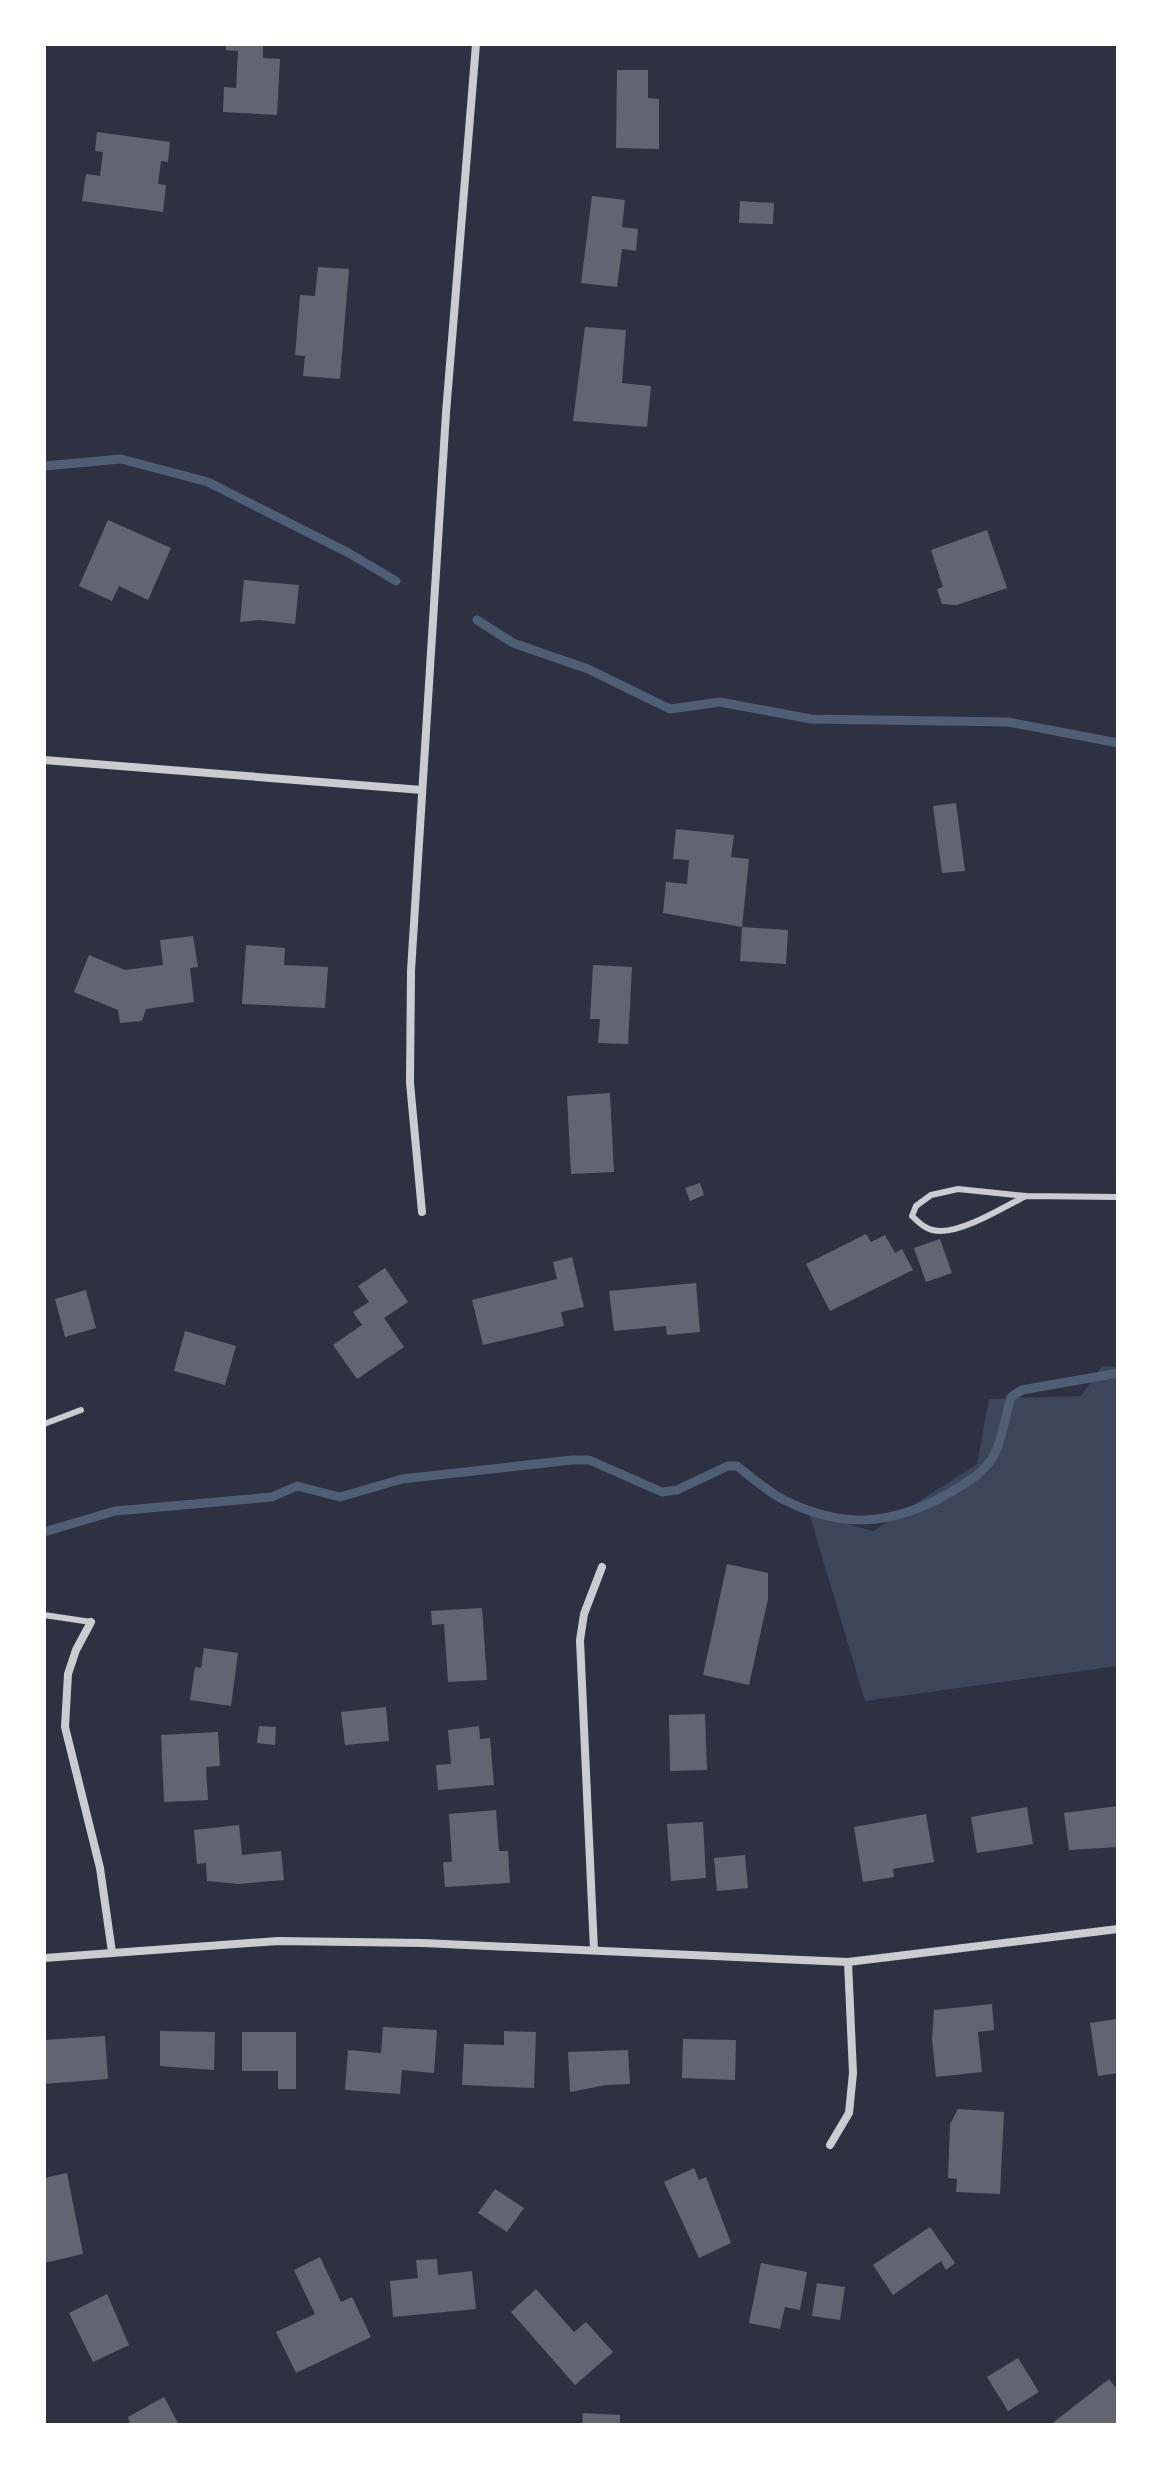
<svg xmlns="http://www.w3.org/2000/svg" width="1162" height="2469" font-family="Barlow,sans-serif">
<rect width="100%" height="100%" fill="#2d3142"/>
<path fill="#3c4559" d="M1102,1366L1118,1367V1666L865,1701L809,1513L873,1531L977,1464L989,1399L1081,1396Z"/>
<g fill="none" stroke-linecap="round" stroke-linejoin="round">
<g stroke="#4f5d75" stroke-width="9">
<path d="M44,466L121,459L208,482L347,552L396,581"/>
<path d="M477,620L513,643L588,669L670,709L720,702L811,719L1008,722L1118,743"/>
<path d="M44,1532L115,1511L272,1497L297,1486L340,1497L402,1479L572,1460H589L662,1492L677,1490L728,1466H737C751,1477 766,1490 782,1499C841,1529 890,1526 946,1495C965,1484 987,1472 996,1451C1003,1434 1006,1414 1011,1397L1022,1390L1118,1373"/>
</g>
</g>
<g fill="#626471">
<path d="M226,44H263V58L280,59L277,115L223,112L224,87L236,88L238,51L226,50Z"/>
<path d="M617,70H648V98L659,99V149L616,148Z"/>
<path d="M97,132L170,142L168,162L161,161L158,184L166,185L163,212L82,201L86,174L100,176L103,152L95,151Z"/>
<path d="M592,196L625,200L622,227L638,229L636,251L622,249L617,287L581,283Z"/>
<path d="M740,201L774,203L773,224L739,223Z"/>
<path d="M318,267L349,269L340,379L303,376L305,356L295,355L300,295L315,296Z"/>
<path d="M585,327L626,330L622,383L651,386L647,427L573,421Z"/>
<path d="M108,520L171,548L148,600L119,586L112,601L79,586Z"/>
<path d="M987,530L1007,588L957,605L942,604L937,589L943,587L931,550Z"/>
<path d="M244,580L299,585L295,624L259,620L240,622Z"/>
<path d="M956,803L965,871L942,873L933,806Z"/>
<path d="M676,829L734,835L731,857L749,859L742,927L663,913L666,882L687,884L689,860L673,859Z"/>
<path d="M742,927L788,930L786,964L740,961Z"/>
<path d="M193,936L198,967L190,968L194,1002L146,1009L142,1021L120,1023L118,1010L74,992L89,955L125,970L163,965L160,940Z"/>
<path d="M246,945L285,948L284,965L328,967L325,1008L242,1004Z"/>
<path d="M593,965L632,967L628,1044L598,1043L600,1019H590Z"/>
<path d="M610,1093L614,1172L571,1174L567,1096Z"/>
<path d="M700,1183L704,1195L690,1201L685,1188Z"/>
<path d="M866,1234L871,1242L885,1235L895,1253L902,1249L913,1270L830,1311L806,1264Z"/>
<path d="M940,1239L952,1273L926,1282L914,1248Z"/>
<path d="M572,1257L584,1307L561,1312L564,1326L483,1345L472,1300L557,1279L553,1262Z"/>
<path d="M385,1268L408,1302L384,1318L404,1347L357,1379L333,1345L362,1325L353,1312L369,1302L358,1286Z"/>
<path d="M696,1283L700,1332L667,1335L666,1326L614,1331L609,1291Z"/>
<path d="M86,1290L96,1328L65,1337L55,1299Z"/>
<path d="M185,1331L236,1346L225,1385L174,1371Z"/>
<path d="M727,1564L768,1573V1599L749,1685L703,1675Z"/>
<path d="M482,1608L487,1680L448,1682L444,1624L432,1625L431,1611Z"/>
<path d="M204,1648L238,1653L231,1706L190,1700L195,1667L201,1668Z"/>
<path d="M386,1707L389,1741L345,1745L341,1712Z"/>
<path d="M705,1714L707,1770L670,1771L669,1715Z"/>
<path d="M259,1726L276,1727L275,1745L257,1743Z"/>
<path d="M479,1726L480,1739L490,1738L494,1785L438,1790L436,1765L451,1764L448,1730Z"/>
<path d="M218,1732L220,1766L206,1767L208,1800L164,1802L161,1735Z"/>
<path d="M1118,1806V1847L1069,1850L1064,1813Z"/>
<path d="M1027,1807L1033,1844L977,1853L971,1817Z"/>
<path d="M496,1810L499,1851H508L510,1883L445,1887L443,1862H452L449,1814Z"/>
<path d="M926,1814L934,1862L893,1869L894,1877L863,1882L854,1827Z"/>
<path d="M703,1822L706,1878L671,1881L667,1824Z"/>
<path d="M239,1825L242,1855L281,1851L284,1880L238,1884L207,1881L206,1863L197,1864L194,1830Z"/>
<path d="M745,1855L748,1888L717,1891L714,1858Z"/>
<path d="M992,2004L994,2030L978,2032L982,2072L936,2077L932,2039L934,2010Z"/>
<path d="M1116,2019L1118,2073L1098,2076L1090,2023Z"/>
<path d="M383,2027L437,2030L434,2073L402,2070L400,2094L345,2090L348,2050L381,2053Z"/>
<path d="M160,2031L215,2032L214,2070L160,2066Z"/>
<path d="M504,2031L536,2032L534,2088L462,2085L464,2044L504,2045Z"/>
<path d="M242,2032H296V2089H278V2071H242Z"/>
<path d="M105,2036L108,2079L44,2084V2040Z"/>
<path d="M683,2039L736,2040L735,2080L682,2078Z"/>
<path d="M628,2050L630,2084L606,2085L570,2092L568,2052Z"/>
<path d="M958,2109L1004,2112L1000,2194L956,2192L957,2179L948,2178L950,2124Z"/>
<path d="M694,2168L699,2180L706,2177L731,2243L699,2258L664,2182Z"/>
<path d="M67,2173L83,2254L44,2263V2178Z"/>
<path d="M495,2189L524,2208L507,2232L478,2213Z"/>
<path d="M930,2227L955,2263L946,2270L941,2261L893,2295L873,2265Z"/>
<path d="M320,2257L341,2302L352,2297L371,2337L296,2373L276,2332L315,2314L294,2270Z"/>
<path d="M437,2259L438,2275L472,2271L476,2309L393,2317L390,2281L418,2278L416,2260Z"/>
<path d="M761,2263L807,2272L800,2310L785,2307L780,2329L749,2323Z"/>
<path d="M817,2283L845,2287L840,2320L812,2316Z"/>
<path d="M536,2289L574,2332L586,2322L613,2352L575,2385L511,2312Z"/>
<path d="M107,2294L129,2345L93,2362L69,2313Z"/>
<path d="M1018,2358L1039,2392L1008,2411L987,2377Z"/>
<path d="M1109,2379L1118,2391V2425H1050Z"/>
<path d="M164,2397L179,2425H130L128,2417Z"/>
<path d="M583,2413L620,2415V2425H582Z"/>
</g>
<g fill="none" stroke-linecap="round" stroke-linejoin="round">
<g stroke="#caccd0" stroke-width="6">
<path d="M1026,1196C1003,1207 966,1231 941,1231C928,1231 921,1225 912,1216L916,1206L931,1195L958,1189L1026,1196L1118,1197"/>
<path d="M44,1424L81,1410"/>
<path d="M44,1615L91,1622"/>
</g>
<g stroke="#caccd0" stroke-width="8">
<path d="M44,760L422,790"/>
<path d="M422,1212L410,1083L411,971L446,413L476,44"/>
<path d="M91,1622L76,1650L68,1674L65,1727L100,1868L112,1952"/>
<path d="M594,1950L580,1640L584,1614L602,1567"/>
<path d="M44,1958L278,1941L423,1943L848,1962L1118,1929"/>
<path d="M830,2145L849,2113L853,2073L848,1962"/>
</g>
</g>
<rect width="1162" height="2469" fill="none" stroke="#ffffff" stroke-width="92"/>
</svg>
